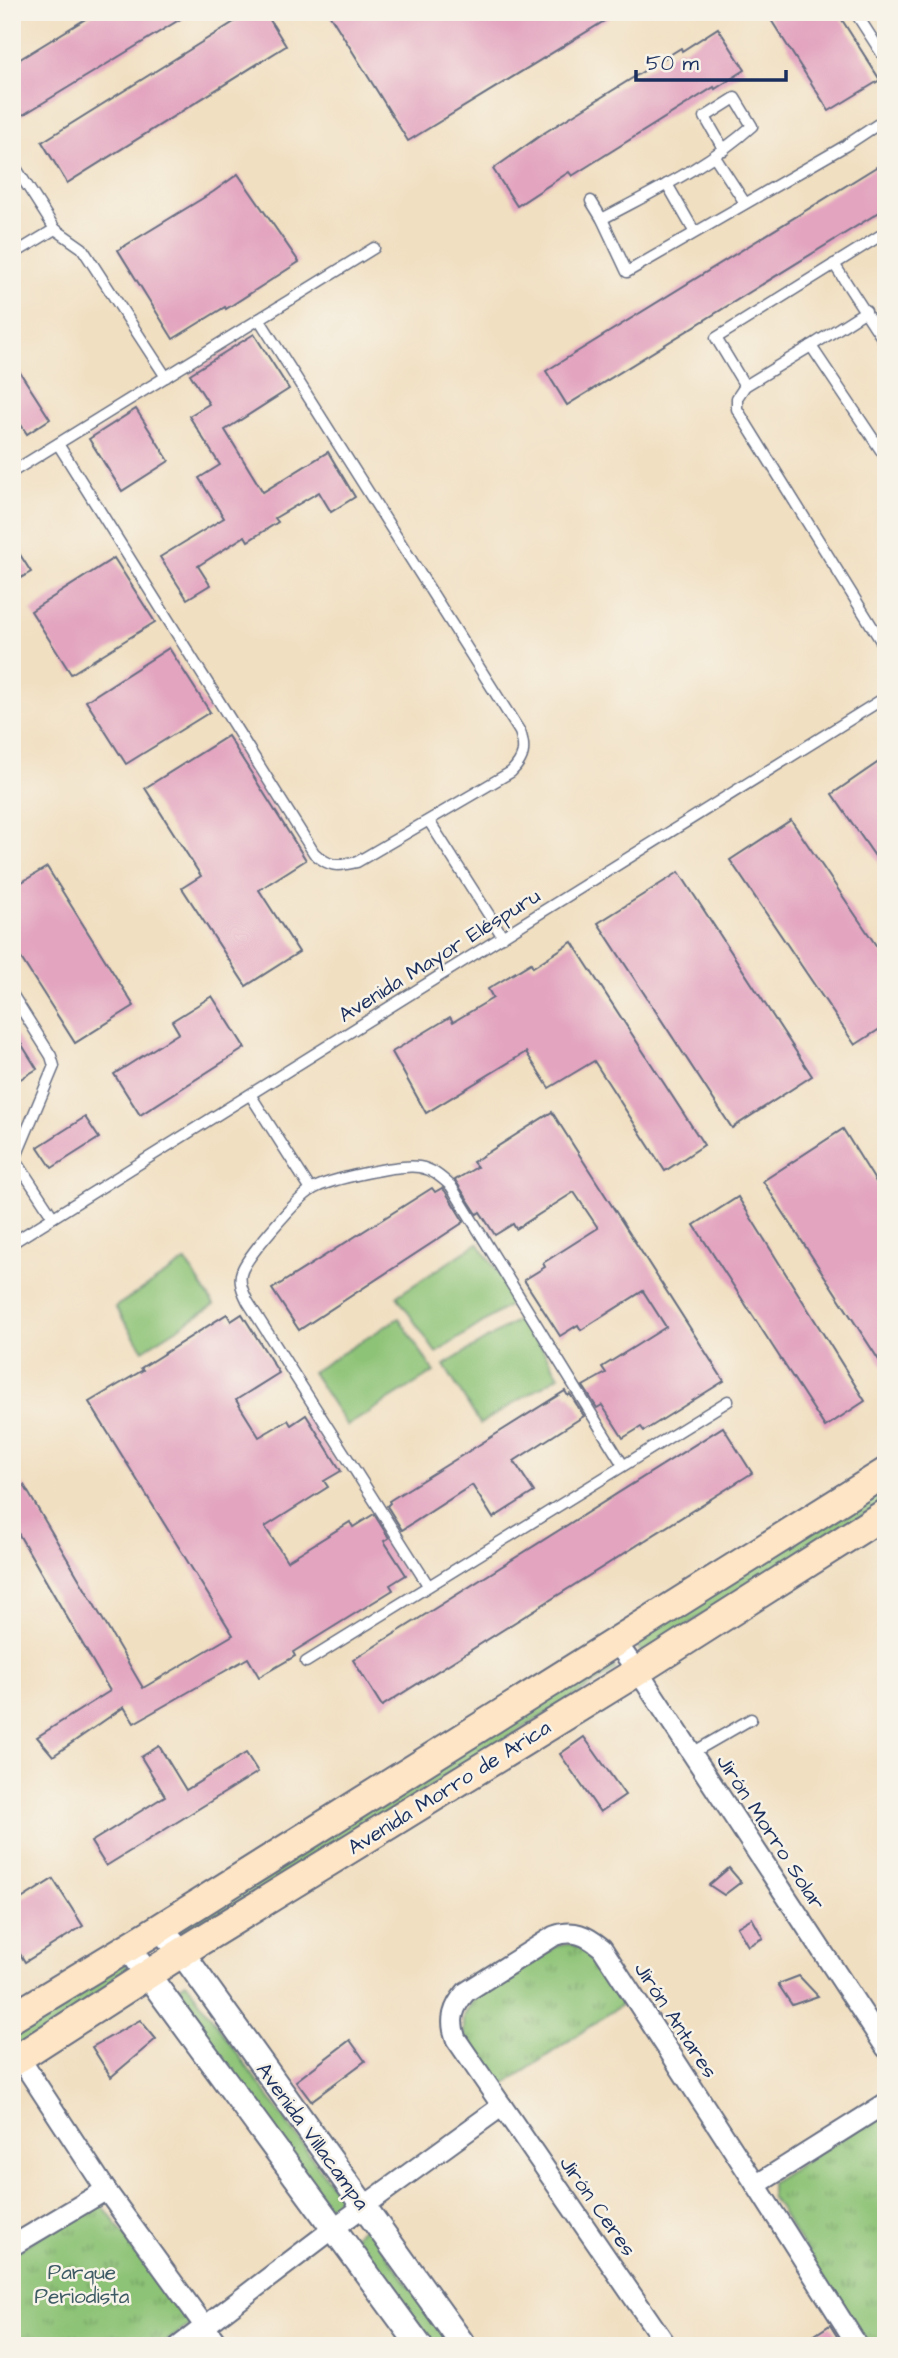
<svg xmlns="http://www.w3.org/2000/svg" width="898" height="2358" font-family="'Architects Daughter',sans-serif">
<defs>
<pattern id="park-tufts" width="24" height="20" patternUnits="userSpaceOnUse" patternTransform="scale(1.75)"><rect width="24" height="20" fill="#8dc376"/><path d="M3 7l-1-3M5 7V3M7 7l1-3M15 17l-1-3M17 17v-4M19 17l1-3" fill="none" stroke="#729f64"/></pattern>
</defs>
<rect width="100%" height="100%" fill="#f7f3e8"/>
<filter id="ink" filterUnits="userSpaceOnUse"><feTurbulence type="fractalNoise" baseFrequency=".0143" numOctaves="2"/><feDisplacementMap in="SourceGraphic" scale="14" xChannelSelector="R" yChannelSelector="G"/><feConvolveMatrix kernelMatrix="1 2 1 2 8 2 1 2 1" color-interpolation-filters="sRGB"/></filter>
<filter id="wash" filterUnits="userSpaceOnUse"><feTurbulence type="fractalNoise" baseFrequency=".00686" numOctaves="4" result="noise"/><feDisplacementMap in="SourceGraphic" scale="28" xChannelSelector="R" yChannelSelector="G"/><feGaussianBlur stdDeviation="1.57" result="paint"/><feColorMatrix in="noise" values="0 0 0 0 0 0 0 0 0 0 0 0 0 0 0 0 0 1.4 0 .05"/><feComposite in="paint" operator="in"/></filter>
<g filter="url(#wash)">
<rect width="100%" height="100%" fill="#f1dfc1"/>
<g fill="#8dc376" stroke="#54796a" stroke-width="2">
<path d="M478,1243L517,1300L436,1353L397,1296Z"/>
<path d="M186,1261L214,1305L143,1350L115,1307Z"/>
<path d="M523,1317L559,1376L480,1424L444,1365Z"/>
<path d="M399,1318L434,1372L347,1426L312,1372Z"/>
<path d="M886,1482V1501L642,1653L634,1640Z"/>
<path d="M606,1656L616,1670L185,1940L174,1926Z"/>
<path d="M124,1961L133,1977L12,2051V2032Z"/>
<path d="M186,1982L341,2198L340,2204L334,2209L327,2205L175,1990Z"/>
<path d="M366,2226L453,2346H434L354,2235Z"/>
</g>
<g fill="url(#park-tufts)" stroke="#54796a" stroke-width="2">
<path d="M570,1944L589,1951L624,2003L501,2087L464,2034V2016L472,2001L557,1946Z"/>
<path d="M886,2111V2346H866L771,2196V2183Z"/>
<path d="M102,2205L191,2324L160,2346H12V2254L89,2206Z"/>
</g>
<g id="blocks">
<g fill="#e3a4bf">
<path d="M97,12H192L23,115L12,97V64Z"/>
<path d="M250,12H265L286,46L67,183L42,142Z"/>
<path d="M328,12H619L408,141Z"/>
<path d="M766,12H837L880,80L829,111Z"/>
<path d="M718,28L745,70L715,89L714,87L572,176L569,172L517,206L493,169L544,133L681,48L682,51Z"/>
<path d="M886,161V208L567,405L546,371Z"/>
<path d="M238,174L299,262L226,309L225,307L173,339L118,250L213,192Z"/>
<path d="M254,334L289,389L225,430L263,492L328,452L355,497L331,512L319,492L275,518L278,522L248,541L245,536L198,566L210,585L187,599L160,557L224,518L199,478L220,465L189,416L209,404L190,374Z"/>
<path d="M12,360L50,419L27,434L12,411Z"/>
<path d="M136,409L169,461L122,491L89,439Z"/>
<path d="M12,542L31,572L12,583Z"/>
<path d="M114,558L155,622L71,674L31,611Z"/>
<path d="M169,648L210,712L126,764L86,701Z"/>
<path d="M228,736L306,860L259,890L299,952L246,986L182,888L201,876L145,788Z"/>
<path d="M886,757V872L832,794Z"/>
<path d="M791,820L886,960V1025L855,1045L730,860Z"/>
<path d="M47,867L134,1006L75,1043L12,944V888Z"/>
<path d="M679,872L812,1076L732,1128L598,923Z"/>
<path d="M572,942L704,1145L665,1171L594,1061L549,1088L526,1052L426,1113L392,1052L450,1017L453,1022L493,998L488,989L531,963L533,967Z"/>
<path d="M212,996L245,1048L140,1115L114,1074L179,1033L172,1021Z"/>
<path d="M12,1029L37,1069L12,1084Z"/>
<path d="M552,1112L724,1381L644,1431L641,1427L623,1438L602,1405L597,1408L583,1386L606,1373L602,1367L666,1327L643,1291L581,1330L578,1325L560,1336L524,1280L545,1267L543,1263L598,1228L574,1192L516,1229L513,1224L495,1235L480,1212L477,1214L455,1180L477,1167L473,1162Z"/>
<path d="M85,1117L99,1138L52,1168L38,1147Z"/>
<path d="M843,1129L886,1198V1371L763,1181Z"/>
<path d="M432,1188L435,1192L442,1188L445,1191L464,1222L299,1330L272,1289Z"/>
<path d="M738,1197L865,1401L825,1427L694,1225Z"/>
<path d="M227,1314L231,1321L242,1314L279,1373L236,1400L259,1437L288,1420L291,1425L306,1415L341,1471L324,1481L328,1487L265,1527L287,1561L350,1522L353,1527L374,1514L389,1538L384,1541L406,1575L390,1585L393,1590L293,1652L295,1656L259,1677L248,1658L134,1723L124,1707L53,1756L37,1737L110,1691L18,1533L12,1537V1492L24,1485L143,1688L233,1635L89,1402L143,1370L141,1368Z"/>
<path d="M565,1391L568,1396L570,1394L584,1416L514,1461L534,1492L493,1518L472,1485L402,1530L387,1506L390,1503L389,1501Z"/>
<path d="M723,1427L752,1473L382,1706L353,1660Z"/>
<path d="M584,1737L625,1795L600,1812L560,1754Z"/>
<path d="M159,1746L186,1790L246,1753L258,1772L106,1866L91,1842L165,1796L141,1757Z"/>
<path d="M729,1868L741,1882L724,1895L709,1885Z"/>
<path d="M53,1879L83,1926L25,1962L12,1941V1905Z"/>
<path d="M752,1918L763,1938L748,1946L737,1927Z"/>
<path d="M799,1976L818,1996L792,2005L778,1984Z"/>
<path d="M140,2020L156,2039L111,2077L92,2047Z"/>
<path d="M350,2040L365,2061L311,2101L296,2081Z"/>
<path d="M830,2325L843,2346H798Z"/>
</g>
</g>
</g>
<g filter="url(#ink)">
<use href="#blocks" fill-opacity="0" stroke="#666d81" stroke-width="2"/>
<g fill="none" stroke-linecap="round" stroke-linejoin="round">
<defs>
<g id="service">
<path d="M855,12L886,60"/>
<path d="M715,157L745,203"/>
<path d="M12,162L55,229L82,248L166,377"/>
<path d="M667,184L694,231"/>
<path d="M591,201L602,219L627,272L845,146L886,119"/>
<path d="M602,219C654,191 708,166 752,126L735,98L705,117L724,150"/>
<path d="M12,255L55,229"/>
<path d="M834,264L886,344"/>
<path d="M866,311L811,346L745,386L737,398V409L886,649"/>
<path d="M811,346L886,458"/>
<path d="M745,386L716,338L886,232"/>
<path d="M58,444L314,853C329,867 337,867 357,862L511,772C524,759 526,749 520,732L259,319"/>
<path d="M12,472L374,248"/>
<path d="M429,821L503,937"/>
<path d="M12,994L51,1056L54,1066L15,1159L53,1217"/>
<path d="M251,1096L311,1190"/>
<path d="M12,1243L886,697"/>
<path d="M428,1585L248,1302C243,1292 238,1281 242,1271C248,1255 298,1197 313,1189C330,1179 399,1164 419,1167C432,1169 441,1177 451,1186L623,1465"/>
<path d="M306,1662L728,1401"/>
<path d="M692,1753L751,1719"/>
</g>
<g id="minor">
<path d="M616,1642L645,1682L886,2048"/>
<path d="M19,2057L106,2190L219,2346"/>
<path d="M756,2185L886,2103"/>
<path d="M12,2246L106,2190"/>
<path d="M179,2346L334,2228L502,2106"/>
<path d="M667,2346L456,2039C449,2020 453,2007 466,1992L554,1936C574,1929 586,1935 602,1948L756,2185L858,2346"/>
</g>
<g id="tertiary">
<path d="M160,1928L182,1953L464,2346"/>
<path d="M128,1948L420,2346"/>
</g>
<g id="secondary">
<path d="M12,2018L160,1928L886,1472"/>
<path d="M12,2062L192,1946L638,1671L886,1513"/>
</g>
</defs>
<use href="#service" stroke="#666d81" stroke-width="13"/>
<use href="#minor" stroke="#666d81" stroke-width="23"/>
<use href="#tertiary" stroke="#666d81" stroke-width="28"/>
<use href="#secondary" stroke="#666d81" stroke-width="32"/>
<use href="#service" stroke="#fff" stroke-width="10"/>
<use href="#minor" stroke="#fff" stroke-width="19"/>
<use href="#tertiary" stroke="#fff" stroke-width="24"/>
<use href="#secondary" stroke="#fde5c5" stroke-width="28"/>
</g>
</g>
<g text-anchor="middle" stroke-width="5" stroke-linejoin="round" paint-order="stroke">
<g font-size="21" fill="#1b2f5e" stroke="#f7f3e8">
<text transform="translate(439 955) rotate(-32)" y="7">Avenida Mayor Eléspuru</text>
<text transform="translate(449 1787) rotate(-32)" y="7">Avenida Morro de Arica</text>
<text transform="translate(771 1832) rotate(57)" y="7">Jirón Morro Solar</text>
<text transform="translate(676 2020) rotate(57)" y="7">Jirón Antares</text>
<text transform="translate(313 2136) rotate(54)" y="7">Avenida Villacampa</text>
<text transform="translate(598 2206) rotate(55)" y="7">Jirón Ceres</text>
</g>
<g font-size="21" fill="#3d5b65" stroke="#f7f3e8">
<text x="82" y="2279">Parque<tspan x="82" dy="24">Periodista</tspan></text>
</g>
</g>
<rect width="898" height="2358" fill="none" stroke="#f7f3e8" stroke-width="42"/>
<path d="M636 70v10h150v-10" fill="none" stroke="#1b2f5e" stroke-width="3.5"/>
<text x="646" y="70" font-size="21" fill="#1b2f5e" stroke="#f7f3e8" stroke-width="5" paint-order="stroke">50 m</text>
</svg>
